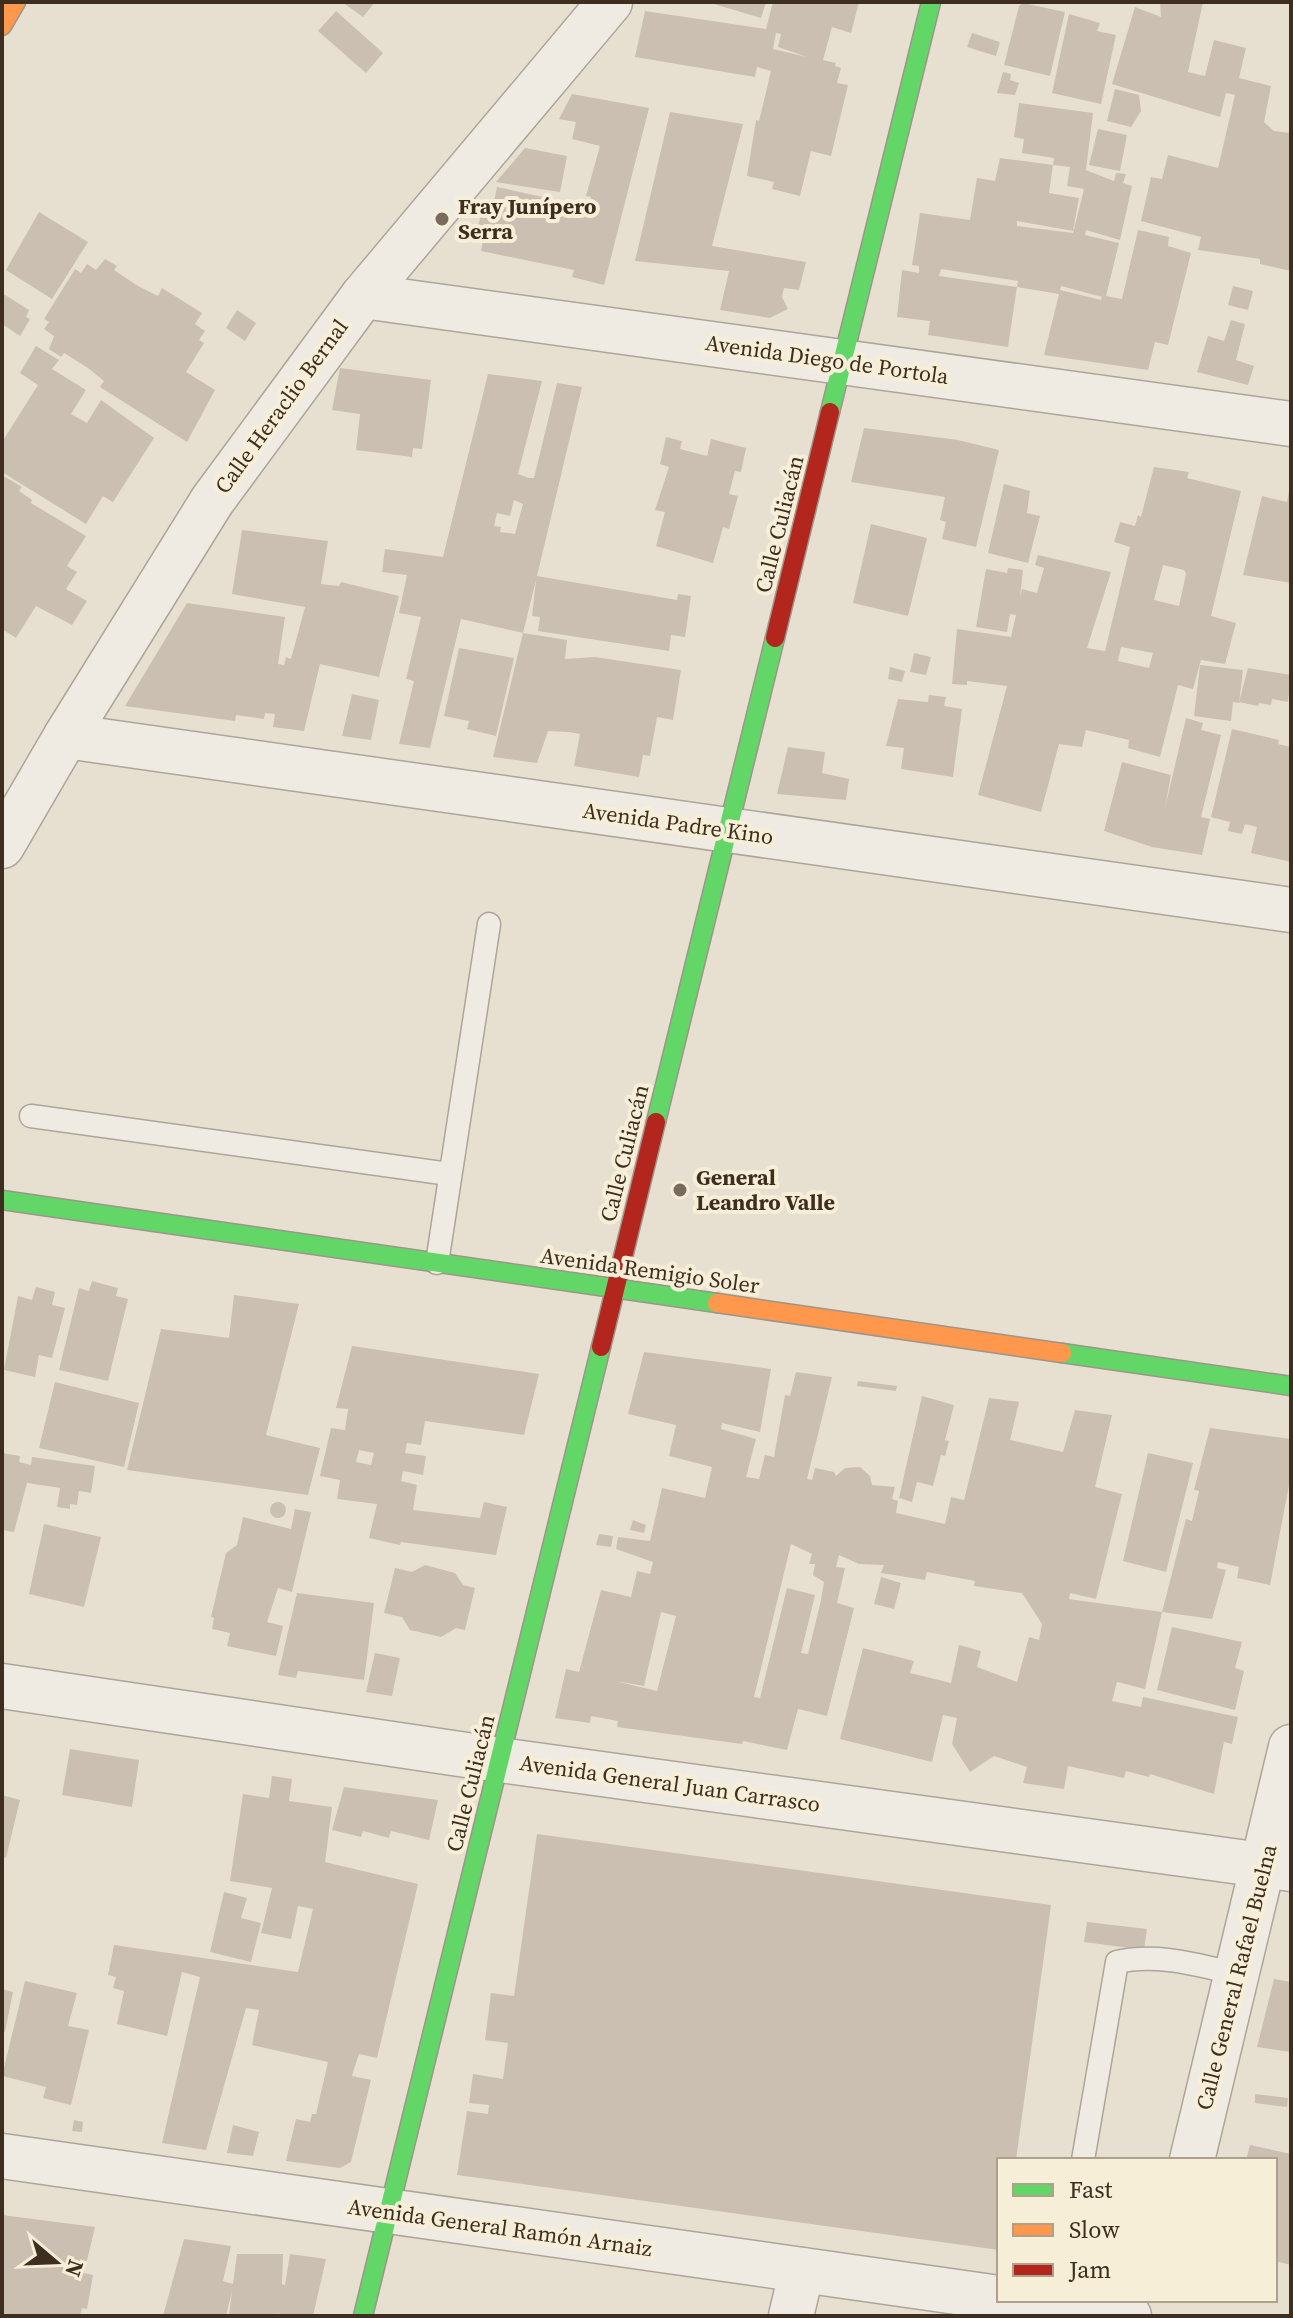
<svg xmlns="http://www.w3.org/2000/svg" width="1293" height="2318" font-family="'Source Serif 4',serif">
<rect width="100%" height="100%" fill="#e7e0d1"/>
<g fill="#cbbfb2" fill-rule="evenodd">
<path d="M342,2H375L363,17Z"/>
<path d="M707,2H766L761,18Z"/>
<path d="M773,2H859L851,33L832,27L823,60L836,63L835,66L841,68L837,83L848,85L831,156L811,151L800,196L772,189L774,182L747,176L756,120L759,121L771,71L757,67L755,77L635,57L645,11L766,29ZM776,33L781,34L778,47L807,57L773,49Z"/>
<path d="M1160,2H1203L1188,72L1205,76L1214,40L1246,48L1239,78L1271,86L1264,122L1274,131L1291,133V271L1260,264V259L1198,250L1201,237L1141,221L1151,177L1162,179L1168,155L1218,168L1235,95L1226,93L1220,117L1112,84L1135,7L1161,17Z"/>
<path d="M1023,3L1065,12L1050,76L1004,65L1019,6Z"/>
<path d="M336,11L383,53L366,73L318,31Z"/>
<path d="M1069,14L1100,23L1097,31L1116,35L1101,104L1052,93Z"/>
<path d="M972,33L1000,42L996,56L967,47Z"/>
<path d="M1003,72L1011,74L1010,80L1019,83L1015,95L997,93Z"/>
<path d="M1115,89L1139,95L1141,111L1131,127L1107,121Z"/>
<path d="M572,94L649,108L604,285L572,277L574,270L481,251L485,228L478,227L483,206L493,207L497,187L589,207L591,197L586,196L600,146L572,139L576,122L559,119Z"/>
<path d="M1019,103L1093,113L1086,170L1114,181L1116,173L1126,174L1123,183L1132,186L1120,240L1086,230L1085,235L1119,243L1106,296L1122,299L1138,230L1169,237L1168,246L1191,253L1168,345L1155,342L1148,370L1044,355L1059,294L1017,287L1018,281L941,269L939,276L1017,287L1008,347L928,335L930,321L897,317L902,270L919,273V266L912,265L920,213L970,220L977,178L995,181L1000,158L1053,165L1054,158L1022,153L1024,139L1014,137ZM1053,165L1070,167L1067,186L1084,189L1073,233L1017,226V221L1073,231L1079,198L1049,193ZM1061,286L1102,297L1101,300L1060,290Z"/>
<path d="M670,112L743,124L712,246L806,262L799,290L784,288L782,297L788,309L770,318L720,310L729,271L635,261Z"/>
<path d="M1098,129L1127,135L1120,171L1089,165Z"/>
<path d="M525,148L567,156L560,192L496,182Z"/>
<path d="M39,212L88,242L52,299L6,270Z"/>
<path d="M105,259L117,266L114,270L138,286L158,296L162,288L202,313L195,324L205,331L199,340L204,343L186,372L215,390L187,442L100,387L104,381L88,368L64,353L61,357L49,349L54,336L44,329L49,322L44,319L75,269L81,273L87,264L96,270Z"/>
<path d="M1233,286L1253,291L1248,310L1228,305Z"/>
<path d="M2,293L29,310L26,317L30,319L20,336L2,324Z"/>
<path d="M237,310L256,323L245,341L226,328Z"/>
<path d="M1231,320L1245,324L1236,360L1254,366L1248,385L1197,372L1208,336L1224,341Z"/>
<path d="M36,346L59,360L52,369L86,390L71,414L87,423L101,400L154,438L113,502L103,496L86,524L2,472V442L38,385L20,373Z"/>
<path d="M340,368L431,380L422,449L413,448L412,457L356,450L360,414L332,410Z"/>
<path d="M488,374L542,381L518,474L529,478H534L557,383L582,387L537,576L677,600L678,594L691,596L685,637L671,635L669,651L538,631L540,617L532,616L536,580L523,633L461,619L430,748L399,744L414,681L406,679L421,617L399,613L407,575L382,572L385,549L443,557ZM514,500L523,504L515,534L500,532L501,527L494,526L497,513L510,516Z"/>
<path d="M864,428L958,440L999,450L976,547L942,539L946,522L940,520L945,497L851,482Z"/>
<path d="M666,437L682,441L680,449L707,456L711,439L746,448L741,472L735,471L729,494L738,496L729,529L723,527L713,563L656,546L665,512L655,510L669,467L660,464Z"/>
<path d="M1154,467L1189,472L1187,478L1241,491L1211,616L1236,623L1225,664L1201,660L1193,689L1178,685L1160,757L1128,748L1129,740L1086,730L1082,747L1059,744L1041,812L978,795L1007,686L967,681V685L952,684L957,629L1011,637L1016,615L1010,614L1007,632L976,627L986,569L1007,573L1008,568L1023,570L1020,597L1022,589L1037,593L1044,568L1035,565L1038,555L1111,572L1087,648L1105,651L1130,547L1114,542L1120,522L1135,526L1138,515L1141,517ZM1163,565L1184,570L1186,574L1179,606L1154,600ZM1121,647L1153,653L1149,668L1118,661Z"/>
<path d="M2,475L22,487L19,491L32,500L31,503L86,536L67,566L77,572L66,589L87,601L72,625L36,606L16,638L2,629Z"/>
<path d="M1004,484L1030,491L1027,513L1040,516L1028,563L988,553Z"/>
<path d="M1289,491L1291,583L1243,575L1262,496L1287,502Z"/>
<path d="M871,524L927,538L908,616L853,603Z"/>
<path d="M242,530L328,541L321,584L339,586L341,582L399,596L379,677L320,664L304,731L273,727L275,714L265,713L264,719L236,715L235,721L125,706L187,603L285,617L278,664L284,665L286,657L291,659L305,607L232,594Z"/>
<path d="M523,633L567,640L565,659L595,657L681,670L673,720L657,717L650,756L643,755L639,777L574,766L580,734L569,732L548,731L537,763L493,757Z"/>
<path d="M459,648L514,658L496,736L467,729L469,721L444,716Z"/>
<path d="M914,653L931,657L926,675L910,672Z"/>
<path d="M1200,665L1243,670L1239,703L1233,702L1231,721L1194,716Z"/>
<path d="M890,667L905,671L902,682L888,679Z"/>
<path d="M1248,668L1291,675L1288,702L1272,699L1271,705L1259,703L1258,706L1239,702Z"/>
<path d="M352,694L379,700L371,740L342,736Z"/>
<path d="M929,695L946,697L944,706L962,709L953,777L901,769L904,748L886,746L898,699L928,702Z"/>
<path d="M1186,718L1203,723L1201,730L1221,735L1201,817L1210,819L1202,855L1152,847L1104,831L1122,762L1171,775L1165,808Z"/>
<path d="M1232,729L1279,740L1278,744L1291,747V862L1251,853L1257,827L1245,824L1242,834L1228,831L1230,822L1211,817Z"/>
<path d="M788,747L825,752L822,773L849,779L846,800L777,794Z"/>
<path d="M92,1281L118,1288L116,1296L128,1299L108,1381L59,1370L79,1288L89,1291Z"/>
<path d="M36,1287L55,1292L52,1305L65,1308L52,1358L39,1355L35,1377L4,1370L18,1296L32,1300Z"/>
<path d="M234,1295L299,1304L266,1435L320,1448L308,1495L127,1470L161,1329L229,1338Z"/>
<path d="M352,1346L539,1374L524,1435L425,1421L421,1445L407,1443L405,1453L426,1456L423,1475L403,1471L401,1481L417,1485L413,1510L480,1518L484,1502L507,1507L496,1555L401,1542L400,1545L369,1538L377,1504L337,1499L340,1480L320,1476L331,1428L345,1430L348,1409L336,1408ZM359,1450L374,1453L371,1465L356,1462Z"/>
<path d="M644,1352L771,1369L760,1432L722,1423L721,1429L756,1439L746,1477L759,1479L765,1455L774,1457L785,1395L790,1396L796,1372L832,1377L807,1479L812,1480L815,1468L834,1472L836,1476L845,1468L860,1467L870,1476L872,1485L895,1487L892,1499L898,1501L896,1513L945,1524L951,1497L964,1500L989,1398L1019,1402L1010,1440L1063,1452L1075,1410L1112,1415L1095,1487L1122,1494L1096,1599L1070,1593L1069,1599L1162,1612L1186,1519L1192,1521L1199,1491L1194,1490L1210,1428L1291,1439V1475L1270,1585L1237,1578L1239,1567L1218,1562L1217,1568L1226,1570L1212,1619L1162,1612L1145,1689L1117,1682L1112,1701L1141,1707L1143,1697L1238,1717L1232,1744L1224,1742L1214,1794L1150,1774L1149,1777L1126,1771L1124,1778L1068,1766L1064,1789L1023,1783L1027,1767L994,1756L970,1772L952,1744L957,1718L943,1715L932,1762L840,1739L863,1648L914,1661L910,1673L951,1683L959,1645L981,1651L977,1667L1017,1682L1029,1637L1039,1640L1042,1624L1022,1593L974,1586L975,1581L927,1572L925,1580L881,1573L884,1565L859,1564L839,1555L836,1567L845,1568L837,1603L854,1608L827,1716L798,1709L787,1750L743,1741L742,1744L617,1727L618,1721L591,1716L590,1723L555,1718L566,1669L579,1672L601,1590L631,1597L637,1571L650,1574L653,1562L616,1549L618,1537L650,1541L662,1488L705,1498L712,1467L669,1456L676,1425L628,1414ZM791,1544L812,1554L809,1564H815L813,1575L824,1582L821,1600L808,1654L801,1653L815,1595L787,1588L760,1698L754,1697ZM661,1612L676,1616L657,1691L615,1681L644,1686Z"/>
<path d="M858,1381L897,1386L896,1391L857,1386Z"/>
<path d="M55,1382L139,1403L124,1467L39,1448Z"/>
<path d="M922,1396L954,1405L945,1440L949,1441L945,1456L941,1455L933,1486L917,1482L912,1502L899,1498Z"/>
<path d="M2,1453L20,1456L19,1462L31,1465L32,1457L95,1466L91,1493L79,1491L77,1505L70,1504V1509L57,1507L60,1488L27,1483L14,1532L2,1530Z"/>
<path d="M1148,1453L1193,1463L1166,1572L1123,1561Z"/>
<circle cx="278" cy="1510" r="8"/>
<path d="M295,1509L311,1512L292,1592L278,1588L267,1622L283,1626L276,1656L227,1646L230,1633L212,1629L214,1618L211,1617L226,1553L237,1545L243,1517L291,1529Z"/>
<path d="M633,1520L646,1525L644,1533L630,1530Z"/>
<path d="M44,1524L101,1537L84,1607L29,1594Z"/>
<path d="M599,1534L613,1536L611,1547L596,1545Z"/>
<path d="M425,1565L455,1573L463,1585L475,1588L465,1630L456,1628L441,1637L410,1630L402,1617L384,1613L395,1568L412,1572Z"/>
<path d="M881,1577L901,1583L894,1609L874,1604Z"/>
<path d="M297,1593L374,1603L364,1680L298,1671L296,1678L278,1675Z"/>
<path d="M1172,1627L1242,1642L1235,1668L1244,1671L1235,1710L1157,1690Z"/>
<path d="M375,1653L400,1658L392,1696L366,1692Z"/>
<path d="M70,1749L139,1760L132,1807L62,1795Z"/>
<path d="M272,1776L292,1779L289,1801L332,1807L325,1862L418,1884L377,2058L359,2054L354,2069L352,2076L371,2080L351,2162L340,2168L286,2161L296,2119L310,2122L312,2114H316L328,2062L252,2045L259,2010L246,2008L206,2150L162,2143L200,1977L182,1972L167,2036L117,2024L124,1991L113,1988L116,1977L108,1975L114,1945L298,1972L313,1909L298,1906L291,1939L261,1933L272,1888L230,1881L243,1794L269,1798Z"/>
<path d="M344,1787L438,1800L429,1840L391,1831L389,1838L363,1831L361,1837L332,1830Z"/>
<path d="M2,1795L20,1800L6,1858L2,1857Z"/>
<path d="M537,1834L1051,1905L1016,2160H999V2250L457,2175L467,2111L488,2114L489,2105L469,2103L473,2074L503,2079L508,2043L485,2040L491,1993L514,1996Z"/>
<path d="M224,1892L247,1898L241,1918L261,1923L251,1962L210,1952Z"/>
<path d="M1087,1922L1147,1929L1144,1950L1084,1942Z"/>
<path d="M1274,1979L1291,1982V2052L1257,2047Z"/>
<path d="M25,1981L77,1993L68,2026L89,2030L71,2105L43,2098L46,2087L2,2076Z"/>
<path d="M2,1989L13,1992L5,2032H2Z"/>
<path d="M1255,2094L1288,2098L1287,2107L1255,2103Z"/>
<path d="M74,2120L83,2122L82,2132L72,2131Z"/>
<path d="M233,2125L259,2132L253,2156L227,2153Z"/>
<path d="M1250,2145L1291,2154V2265L1275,2261V2160H1246Z"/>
<path d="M2,2215L95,2227L84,2273L93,2275L87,2309L82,2308L80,2316H2Z"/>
<path d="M184,2239L231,2246L223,2281L233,2284L237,2254H283L282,2284L285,2285L290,2254L326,2259L313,2316H280L278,2313L277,2316H229L232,2291L226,2316H163Z"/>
</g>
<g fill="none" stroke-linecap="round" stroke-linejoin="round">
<defs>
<g id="lane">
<path d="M31,1116L449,1174"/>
<path d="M437,1263L489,924"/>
<path d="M1083,2160L1117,1962C1158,1953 1197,1965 1237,1974"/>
</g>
<g id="street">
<path d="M363,296L1291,424"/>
<path d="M66,736L1291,910"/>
<path d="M2,846L66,736L212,501L363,296L610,2"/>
<path d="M2,1686L500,1760L1291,1869"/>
<path d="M2,2156L999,2298"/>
<path d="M1192,2160L1291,1747"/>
<path d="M1016,2300L1129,2316"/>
<path d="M791,2316L802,2270"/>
</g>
<g id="fast">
<path d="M830,412L931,2"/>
<path d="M656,1122L775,638"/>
<path d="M2,1200L717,1303"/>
<path d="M1062,1353L1291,1386"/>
<path d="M363,2316L601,1347"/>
</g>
<g id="slow">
<path d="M2,26L16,2"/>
<path d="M717,1303L1062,1353"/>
</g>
<g id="jam">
<path d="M775,638L830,412"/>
<path d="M601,1347L656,1122"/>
</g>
</defs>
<use href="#lane" stroke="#ada599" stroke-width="25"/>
<use href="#street" stroke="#ada599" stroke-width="47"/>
<use href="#fast" stroke="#9c958a" stroke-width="21"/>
<use href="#slow" stroke="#9c958a" stroke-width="21"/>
<use href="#jam" stroke="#9c958a" stroke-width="21"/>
<use href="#lane" stroke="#efebe3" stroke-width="22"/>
<use href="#street" stroke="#efebe3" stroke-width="44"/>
<use href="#fast" stroke="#63d668" stroke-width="18"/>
<use href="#slow" stroke="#ff974d" stroke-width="18"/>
<use href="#jam" stroke="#b3261e" stroke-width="18"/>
</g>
<g fill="#786c5e" stroke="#f7eed8" stroke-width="3">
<circle cx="442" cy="219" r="8"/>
<circle cx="680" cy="1190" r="8"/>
</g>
<g text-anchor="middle" stroke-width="8" stroke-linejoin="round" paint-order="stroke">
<g font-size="22" font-weight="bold" fill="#3d2e20" stroke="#f7eed8" text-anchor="start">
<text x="458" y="214">Fray Junípero<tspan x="458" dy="25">Serra</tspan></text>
<text x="696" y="1185">General<tspan x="696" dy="25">Leandro Valle</tspan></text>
</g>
<g font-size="22" fill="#3d2e20" stroke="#f7eed8">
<text transform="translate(827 359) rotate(8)" y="8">Avenida Diego de Portola</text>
<text transform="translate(281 406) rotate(-54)" y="8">Calle Heraclio Bernal</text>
<text transform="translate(779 524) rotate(-76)" y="8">Calle Culiacán</text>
<text transform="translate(678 823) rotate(8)" y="8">Avenida Padre Kino</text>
<text transform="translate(624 1153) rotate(-76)" y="8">Calle Culiacán</text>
<text transform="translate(650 1270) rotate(8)" y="8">Avenida Remigio Soler</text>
<text transform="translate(470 1783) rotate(-76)" y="8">Calle Culiacán</text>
<text transform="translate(670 1783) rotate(8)" y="8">Avenida General Juan Carrasco</text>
<text transform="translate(1236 1977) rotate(-76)" y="8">Calle General Rafael Buelna</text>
<text transform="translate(500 2227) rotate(8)" y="8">Avenida General Ramón Arnaiz</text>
</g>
</g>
<rect width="1293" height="2318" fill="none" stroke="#3d2e20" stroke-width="8"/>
<rect x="997" y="2158" width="280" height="144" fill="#f7eed8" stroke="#ada18e" stroke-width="2"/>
<rect x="1013" y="2184" width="40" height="12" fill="#63d668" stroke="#ada18e" stroke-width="2"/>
<text x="1069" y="2198" font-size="24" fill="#3d2e20">Fast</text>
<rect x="1013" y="2224" width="40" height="12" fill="#ff974d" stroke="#ada18e" stroke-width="2"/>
<text x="1069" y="2238" font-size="24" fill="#3d2e20">Slow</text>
<rect x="1013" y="2264" width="40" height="12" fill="#b3261e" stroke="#ada18e" stroke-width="2"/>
<text x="1069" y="2278" font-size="24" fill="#3d2e20">Jam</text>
<g transform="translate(56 2262) rotate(109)" stroke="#f7eed8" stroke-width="6" paint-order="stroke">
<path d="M0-6L14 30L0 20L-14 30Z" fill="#3d2e20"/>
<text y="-12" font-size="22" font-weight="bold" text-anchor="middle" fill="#3d2e20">N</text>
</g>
</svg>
